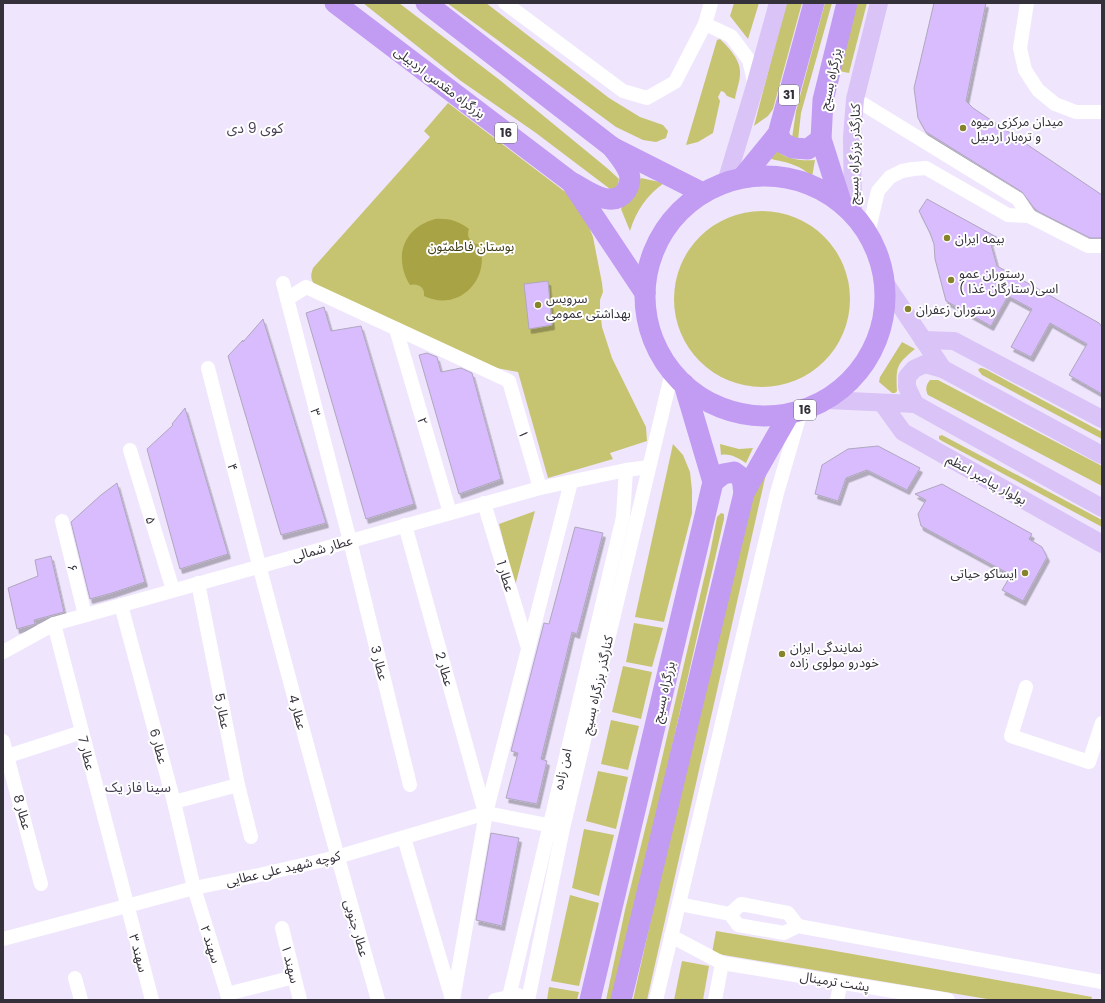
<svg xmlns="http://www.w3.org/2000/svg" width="1105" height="1003" font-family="Poppins,'Noto Sans Arabic',sans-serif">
<defs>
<filter id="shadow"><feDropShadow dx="2.5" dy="4.5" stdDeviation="0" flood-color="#0004"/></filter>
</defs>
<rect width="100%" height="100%" fill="#efe6fd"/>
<g fill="#c7c471">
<path d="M363,3H399L501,81L607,168L619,179L617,188L610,189L536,133L461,81Z"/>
<path d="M447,3H486L609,98L640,117L663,125L668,131L666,138L656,142L643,140L616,127Z"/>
<path d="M734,3H759L748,39L730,16Z"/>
<path d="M786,3H802L773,109L768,116L754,126Z"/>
<path d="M825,3H832L801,113L798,140L792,138L796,111Z"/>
<path d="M857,3H867L849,73L839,71Z"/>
<path d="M720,39C729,48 741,60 740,74C740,82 736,91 735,99L727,96L724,92L721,91L718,97L720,101L713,133L698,142L686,145L717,40Z"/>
<path d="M448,103L568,194L585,217L593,237L602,283L603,292L600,300V310L602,327L612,358L646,427L647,441L610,453L613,459L548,478L518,372L496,368L314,284C310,278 311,274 313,268L430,137L424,131Z"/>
<path d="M776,149C784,160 803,161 815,160L812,177C801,165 786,162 771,159Z"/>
<path d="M641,178L664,183C647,195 636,211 630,231L621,209Z"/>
<circle cx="762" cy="299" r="88"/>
<path d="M902,342L915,349C896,365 896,366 897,391L895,393H892L879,382L880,377Z"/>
<path d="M980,368H982L987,370L1102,432V439L982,375L978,370Z"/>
<path d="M930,380H938L1102,466V486L928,395C925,389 926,385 930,380Z"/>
<path d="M942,435L1102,520V527L942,441L939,439V436Z"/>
<path d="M673,444L683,455L690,472L692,490V513L664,622L635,617Z"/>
<path d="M720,444L739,449L753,448L746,463C738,458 730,453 721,455Z"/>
<path d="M768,465L647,1000H633L738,528Z"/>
<path d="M535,511L515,586L499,524Z"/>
<path d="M721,513L724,514V519L614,1000H606L625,910L652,801L710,553L717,517Z"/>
<path d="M634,623L663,628L652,667L626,662Z"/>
<path d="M623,666L652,672L641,719L612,712Z"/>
<path d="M611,720L639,726L628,770L601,764Z"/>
<path d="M598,771L628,777L616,829L586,821Z"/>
<path d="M584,829L614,835L599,896L572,888Z"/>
<path d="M570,895L599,903L579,986L551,981Z"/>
<path d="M716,931L830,950L1092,997L1091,1000H993L712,953Z"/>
<path d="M682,961L709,966L703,1000H674Z"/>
<path d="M549,987L579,992L577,1000H547Z"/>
</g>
<path fill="#a8a445" d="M435,219C448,218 459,221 469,229C466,237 471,244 479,244C492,278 459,313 424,296C425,287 418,283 410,285C393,257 403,228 435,219Z"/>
<g fill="#d8bcfd" stroke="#afa7bd" filter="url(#shadow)">
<path d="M934,3H986L966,101L973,108L1102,195V238H1090L1039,212L1034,208L1022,192L926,132L918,118L914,88Z"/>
<path d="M927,199L1000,239L990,241L997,266L1099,323L1102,327V394L1069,375L1087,344L1050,323L1031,357L1011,347L1032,309L1008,296L991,326L946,301L935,259L934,244L930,233L919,211Z"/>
<path d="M548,281L552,325L529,329L524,284Z"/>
<path d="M324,307L331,331L361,326L414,504L366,519L306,313Z"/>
<path d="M263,319L326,523L281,535L228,356L243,340V342Z"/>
<path d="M427,353L437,357L441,372L461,368L472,373L501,479L459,494L419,355Z"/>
<path d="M185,408L228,554L180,569L147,449L173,425L172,424Z"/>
<path d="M878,446L920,468L907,490L867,470L846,478L838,501L815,494L822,465L848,449Z"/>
<path d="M117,483L145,582L112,593L90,599L71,522L101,495Z"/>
<path d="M942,484L1032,534L1029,539L1042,547L1047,557L1023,601L1002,590L1011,575L921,526L918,514L926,500L915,494Z"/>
<path d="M575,527L603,533L577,634L572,632L541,759L547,761L537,804L506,798L518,753L511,751L544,623L549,624Z"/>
<path d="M51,556L64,612L34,620L35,624L17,629L8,588L38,576L35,560Z"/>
<path d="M491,833L519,838L502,926L476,920Z"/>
</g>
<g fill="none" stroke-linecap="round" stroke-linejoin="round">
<g stroke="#fff" stroke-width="14">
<path d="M505,3L623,91L647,98L675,82L705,24L711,3"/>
<path d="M1027,3L1020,48L1025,70L1038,90L1055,104L1076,112H1102"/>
<path d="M705,24L731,36L749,60L755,86"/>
<path d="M855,99L1018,199L1029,216"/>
<path d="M868,233L878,191L890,177L902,171L913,169L926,168L1008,215L1029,216L1088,246H1102"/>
<path d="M283,283L350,541L410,785"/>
<path d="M287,299L306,287L509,381L540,488"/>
<path d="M396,329L450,513"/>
<path d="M208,368C262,579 318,790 378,1000"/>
<path d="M130,450L173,590"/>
<path d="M484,503L528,648"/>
<path d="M62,521L85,615"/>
<path d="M405,525L485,813"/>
<path d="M198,583L238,785L251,837"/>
<path d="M121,605L174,802L194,888L229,1000"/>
<path d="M54,624L152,1000"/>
<path d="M3,652L54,624L540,488L626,470L649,467"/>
<path d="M1026,687L1011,736L1089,762L1102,723"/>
<path d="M3,741L41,884"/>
<path d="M8,756L82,732"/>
<path d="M174,802L238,785"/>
<path d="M404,838L452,999"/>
<path d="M679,904L730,914L738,925L784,933L798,926L1102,982"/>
<path d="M730,914L741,904L788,913L798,926"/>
<path d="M282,928L300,1000"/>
<path d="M671,936L722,963L948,1000"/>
<path d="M3,939L194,888L259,875L337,857L486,813L563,828"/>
<path d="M75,978L81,1000"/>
<path d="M227,994L294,977"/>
<path d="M509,997L623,517L626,470"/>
<path d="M453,1000L486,813L571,482"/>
<path d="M495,1000L518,995"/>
<path d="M528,1000L563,828L672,372"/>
<path d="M656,1000L777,493L801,411"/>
<path d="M715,1000L722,963"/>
<path d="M837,1000L841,982"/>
</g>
<g stroke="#dac3f7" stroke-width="18">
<path d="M726,182L755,86L778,3"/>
<path d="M853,213L852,137L855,99L879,3"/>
<path d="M885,283L943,369L1102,455"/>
<path d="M923,340L954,341L1102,419"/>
<path d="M827,400L915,404L1102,508"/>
<path d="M882,403L903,432L1102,544"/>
<path d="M915,404L907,387V377L914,369L925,364L943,369"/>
</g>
<g stroke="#c29bf2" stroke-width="21">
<path d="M335,3L571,182L645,293"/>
<path d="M426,3L612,147L703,193"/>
<path d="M778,134L783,143L793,148L808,149L821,139"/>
<circle cx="765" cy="296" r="120"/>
<path d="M743,177L778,134L814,3"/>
<path d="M573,183C588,191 612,210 626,191C629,186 631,179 629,173C626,164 618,155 612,147"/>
<path d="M841,202L821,139L823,100L847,3"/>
<path d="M713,482L723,474L734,472L742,478L744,493"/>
<path d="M590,1000L713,482L684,384"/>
<path d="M621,1000L744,493L789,414"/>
</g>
</g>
<g fill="#87832b" stroke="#fff" stroke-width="1.5">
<circle cx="963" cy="128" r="4"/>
<circle cx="947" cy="238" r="4"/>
<circle cx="951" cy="280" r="4"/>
<circle cx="538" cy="305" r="4"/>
<circle cx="908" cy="309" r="4"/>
<circle cx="1025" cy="573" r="4"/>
<circle cx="782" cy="654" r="4"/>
</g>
<g text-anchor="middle" stroke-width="4" stroke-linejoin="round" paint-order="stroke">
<g fill="#fff" stroke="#726f75" stroke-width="1">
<rect x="779" y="85" width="20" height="20" rx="3"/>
<rect x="495" y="123" width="22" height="20" rx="3"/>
<rect x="794" y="400" width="22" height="20" rx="3"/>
</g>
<g font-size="12" font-weight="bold" fill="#35313a">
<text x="789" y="99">31</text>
<text x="506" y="137">16</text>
<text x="805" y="414">16</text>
</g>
<g font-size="13" fill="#35313a" stroke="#fff">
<text transform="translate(830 79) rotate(-78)" y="5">بزرگراه بسیج</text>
<text transform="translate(440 82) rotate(37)" y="5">بزرگراه مقدس اردبیلی</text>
<text transform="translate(854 154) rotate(-89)" y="5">کنارگذر بزرگراه بسیج</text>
<text transform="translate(316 412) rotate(75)" y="5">۳</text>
<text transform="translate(423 421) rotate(74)" y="5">۲</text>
<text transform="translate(524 434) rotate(74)" y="5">۱</text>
<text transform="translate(233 467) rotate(75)" y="5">۴</text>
<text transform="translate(987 479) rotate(29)" y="5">بولوار پیامبر اعظم</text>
<text transform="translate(151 520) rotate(73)" y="5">۵</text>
<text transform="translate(322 548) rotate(-16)" y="5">عطار شمالی</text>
<text transform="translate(73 568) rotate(76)" y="5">۶</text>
<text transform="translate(506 576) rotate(73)" y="5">عطار 1</text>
<text transform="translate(380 663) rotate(76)" y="5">عطار 3</text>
<text transform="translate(445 669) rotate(74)" y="5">عطار 2</text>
<text transform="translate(597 685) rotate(-77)" y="5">کنارگذر بزرگراه بسیج</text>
<text transform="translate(663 692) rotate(-77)" y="5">بزرگراه بسیج</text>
<text transform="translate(223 711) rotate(79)" y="5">عطار 5</text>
<text transform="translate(298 712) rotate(75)" y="5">عطار 4</text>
<text transform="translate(159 746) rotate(75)" y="5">عطار 6</text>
<text transform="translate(87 753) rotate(76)" y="5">عطار 7</text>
<text transform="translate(562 769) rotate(-77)" y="5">امن زاده</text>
<text transform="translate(23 812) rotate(75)" y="5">عطار 8</text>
<text transform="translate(283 868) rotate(-13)" y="5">کوچه شهید علی عطایی</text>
<text transform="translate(357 928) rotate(74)" y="5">عطار جنوبی</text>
<text transform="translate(211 944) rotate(72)" y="5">سهند ۲</text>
<text transform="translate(139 953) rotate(75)" y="5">سهند ۳</text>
<text transform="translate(291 964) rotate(76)" y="5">سهند ۱</text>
<text transform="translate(835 981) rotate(9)" y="5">پشت ترمینال</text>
</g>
<g font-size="13" fill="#35313a" stroke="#fff" text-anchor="start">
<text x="971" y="126">میدان مرکزی میوه<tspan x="971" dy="15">و تره‌بار اردبیل</tspan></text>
<text x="955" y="243">بیمه ایران</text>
<text x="959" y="278">رستوران عمو<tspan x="959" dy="15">اسی(ستارگان غذا )</tspan></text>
<text x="546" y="303">سرویس<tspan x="546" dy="15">بهداشتی عمومی</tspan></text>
<text x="916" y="314">رستوران زعفران</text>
<text x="1017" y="578" text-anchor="end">ایساکو حیاتی</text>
<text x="790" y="652">نمایندگی ایران<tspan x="790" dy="15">خودرو مولوی زاده</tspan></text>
</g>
<g font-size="13" fill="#424018" stroke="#fff">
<text x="471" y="251">بوستان فاطمیّون</text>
</g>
<g font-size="14" fill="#463e51" stroke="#fff">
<text x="255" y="133">کوی 9 دی</text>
<text x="138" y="792">سینا فاز یک</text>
</g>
</g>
<rect width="1105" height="1003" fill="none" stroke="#35313a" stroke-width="8"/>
</svg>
